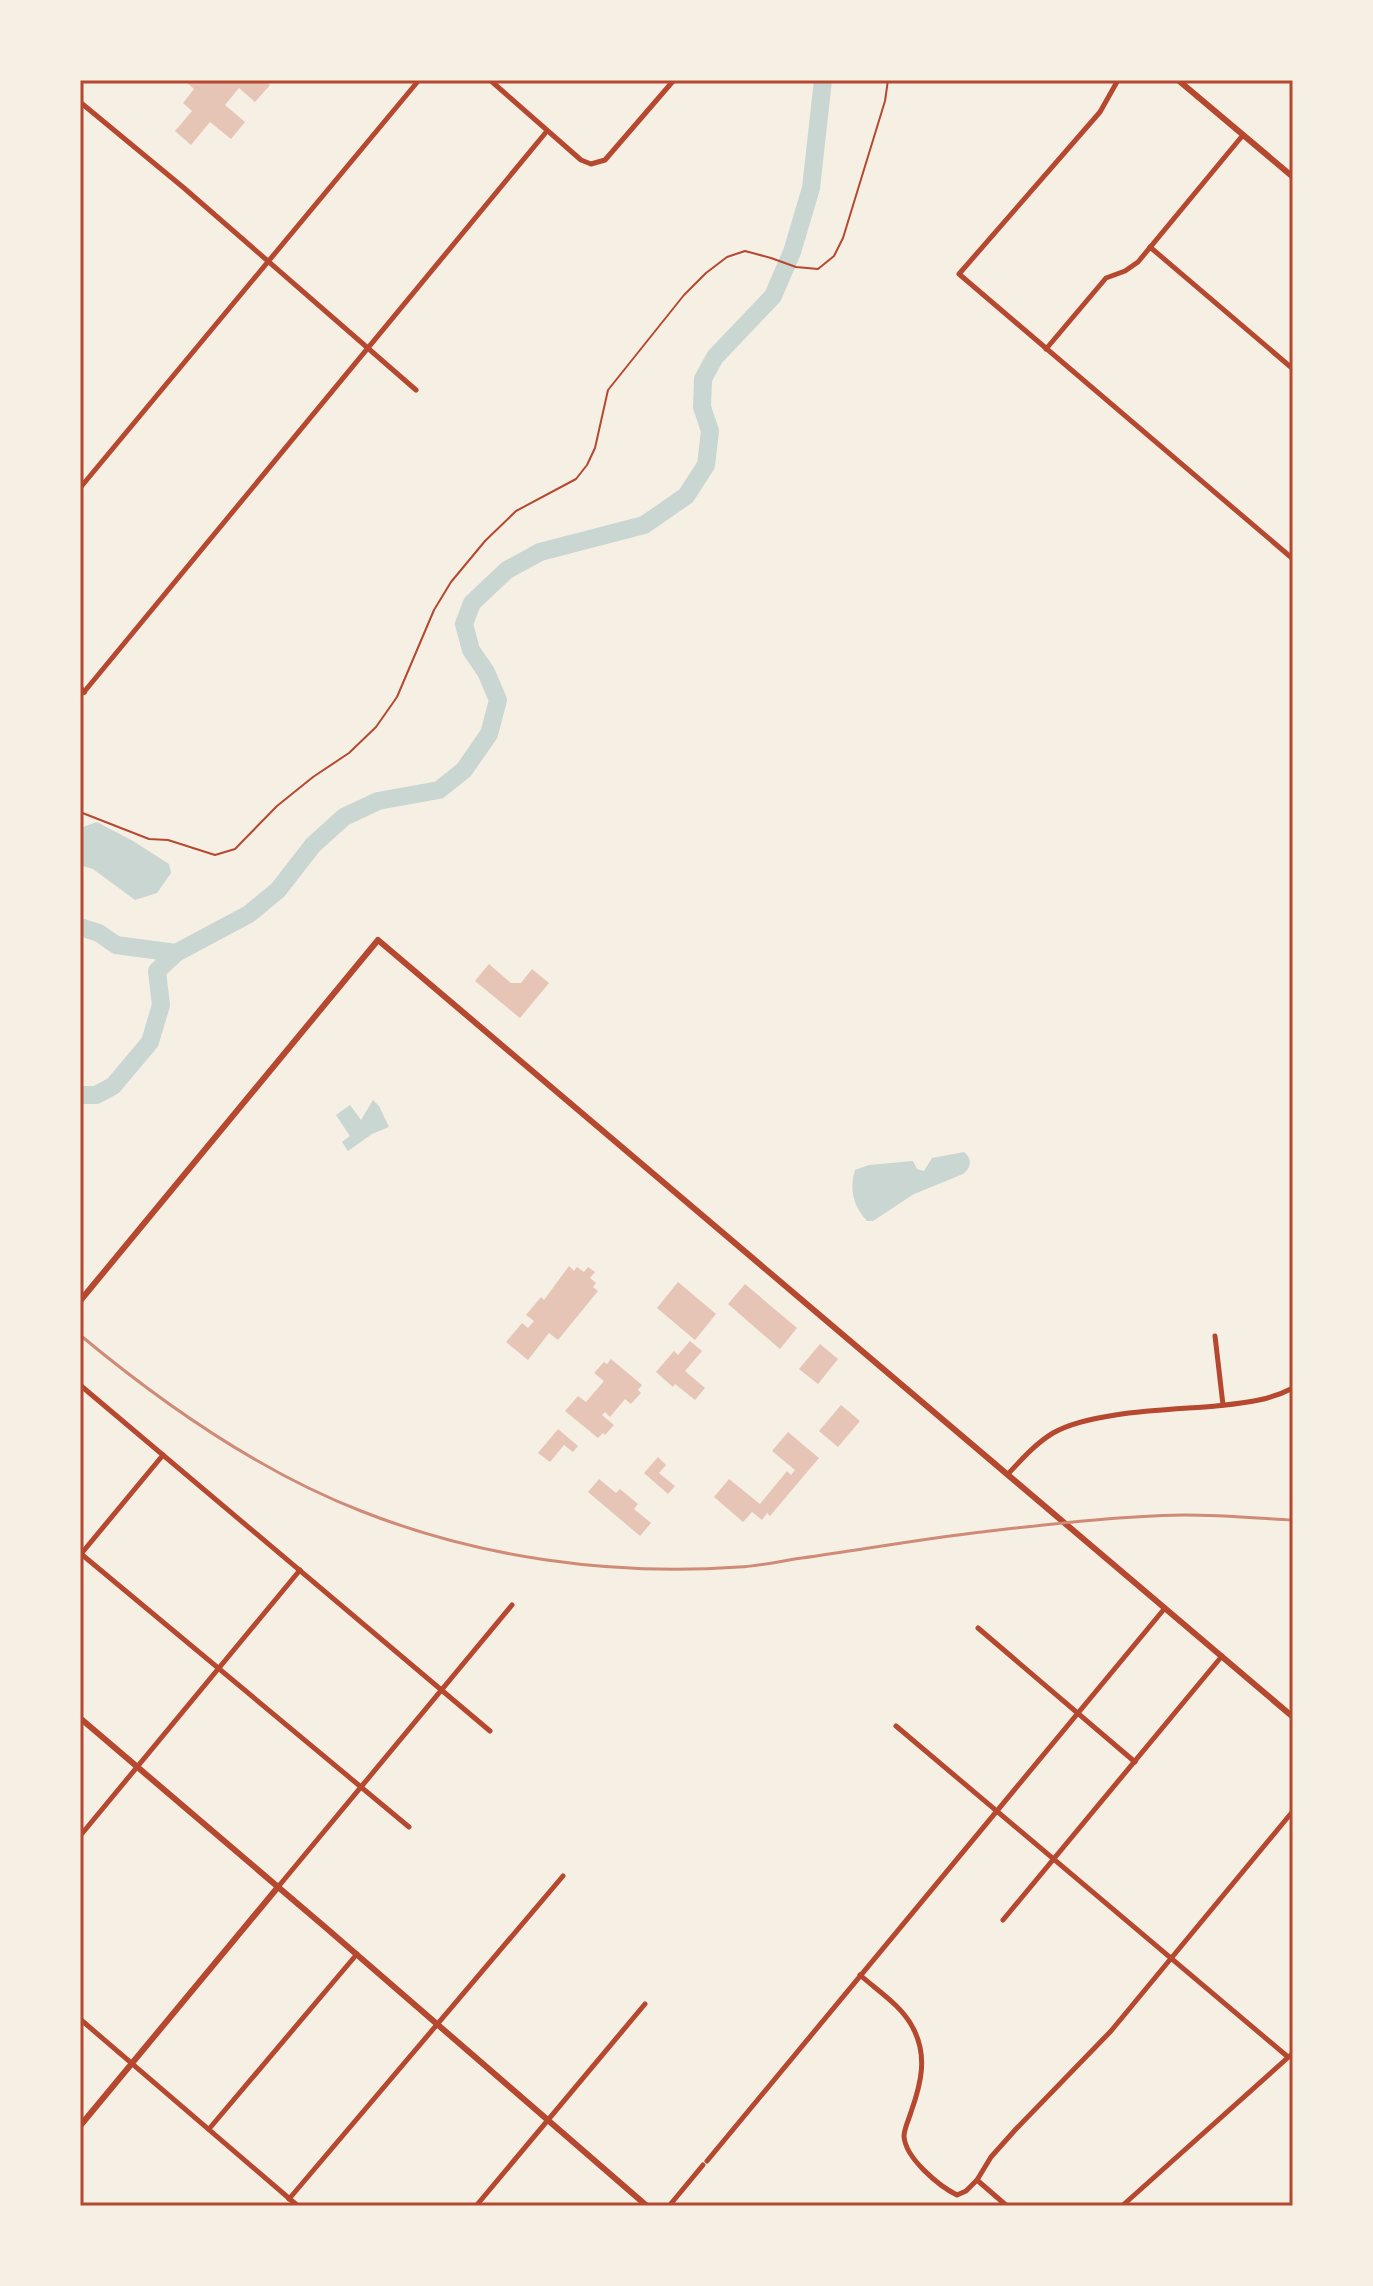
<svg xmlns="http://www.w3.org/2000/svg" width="1373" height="2286" font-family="'Alegreya Sans',sans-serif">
<rect width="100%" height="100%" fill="#f6efe4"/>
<g fill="#c9d6d2">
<path d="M97,822L133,841L169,864L171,873L157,893L135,900L93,869L80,865V828Z"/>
<path d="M373,1100L379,1106L389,1127L372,1134L348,1151L342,1142L350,1136L336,1115L350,1105L361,1120Z"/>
<path d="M964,1152C973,1159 971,1168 963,1174L914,1194L873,1221H867C853,1206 849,1189 855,1170L869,1165L913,1161L917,1169L924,1171L932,1158Z"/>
</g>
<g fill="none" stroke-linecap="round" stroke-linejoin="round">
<g stroke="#c9d6d2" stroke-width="18">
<path d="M80,927L99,933L116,945L176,953"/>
<path d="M80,1095H96L113,1086L150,1042L161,1005L157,971L176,953L249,914L278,890L313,845L344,817L378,801L439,790L464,770L489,734L498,700L486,672L471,650L464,624L472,603L507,570L540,552L644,525L686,496L706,465L710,431L702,407L703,379L715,357L773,296L792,252L811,188L823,80"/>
</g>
</g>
<g fill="#e6c5b7">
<path d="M184,80H264L270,85L255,102L239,88L225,105L245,122L231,139L210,122L191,145L175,131L192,111L183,103L194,89Z"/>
<path d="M489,964L511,983H521L532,969L549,983L520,1018L475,981Z"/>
<path d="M569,1266L574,1271L577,1267L584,1272L588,1267L595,1272L590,1278L596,1283L593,1287L598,1291L558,1340L549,1333L528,1360L506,1342L522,1323L528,1328L534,1321L526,1315L541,1297L544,1300Z"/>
<path d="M678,1282L716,1314L695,1340L657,1308Z"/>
<path d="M745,1284L797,1328L780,1349L728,1304Z"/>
<path d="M690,1341L702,1351L685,1371L705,1388L695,1400L675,1384L673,1387L656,1372L674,1351L678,1355Z"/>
<path d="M820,1344L838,1359L818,1384L799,1369Z"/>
<path d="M611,1359L642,1385L638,1390L641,1393L631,1404L625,1399L610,1417L605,1412L602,1415L614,1425L605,1435L603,1433L598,1438L565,1411L578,1396L586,1402L604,1381L594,1373L604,1362L607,1364Z"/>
<path d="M841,1405L860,1421L838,1447L819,1431Z"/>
<path d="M558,1429L578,1446L573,1452L564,1445L550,1462L538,1453Z"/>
<path d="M788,1432L819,1458L770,1516L767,1513L762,1520L752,1512L743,1522L714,1497L729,1479L760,1504L787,1471L791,1475L795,1470L772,1451Z"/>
<path d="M658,1457L666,1465L659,1473L675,1486L668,1494L644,1473Z"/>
<path d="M599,1479L616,1493L620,1489L638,1504L634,1509L651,1523L640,1536L588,1492Z"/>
</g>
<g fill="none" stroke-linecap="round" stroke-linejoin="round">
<path stroke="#b5482f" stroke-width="2" d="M80,812L149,839L168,840L215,855L235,849L277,806L313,777L349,753L376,727L397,697L434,610L451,582L485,541L516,511L576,479L587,465L595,448L608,390L684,295L706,273L727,257L745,251L771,258L796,267L818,269L834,256L843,238L885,101L888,80"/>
<g stroke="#b5482f" stroke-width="5">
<path d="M490,80L581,160L591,164L605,160L674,80"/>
<path d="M1118,80L1100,112L959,274L1293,559"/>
<path d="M80,102L184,188L416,390"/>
<path d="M1150,247L1293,369"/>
<path d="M1046,349L1106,278L1125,271L1138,262L1243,135"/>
<path d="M80,488L419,80"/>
<path d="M84,692L547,131"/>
<path d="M1215,1336L1223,1405"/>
<path d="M80,1385L490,1731"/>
<path d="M1008,1474C1022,1459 1035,1444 1053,1433C1091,1411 1171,1410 1216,1406C1243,1403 1268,1401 1293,1388"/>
<path d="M80,1553L409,1827"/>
<path d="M81,1554L163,1455"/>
<path d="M978,1628L1135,1762"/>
<path d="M896,1726L1288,2057"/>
<path d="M80,1836L300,1570"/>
<path d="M278,1887L512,1605"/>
<path d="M1003,1920L1222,1656"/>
<path d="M860,1975C878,1991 902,2006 913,2028C928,2056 921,2084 911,2112C909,2119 904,2129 904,2136C905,2158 939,2186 957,2195L966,2191L977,2180L1007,2206"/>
<path d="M80,2019L298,2206"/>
<path d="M209,2129L357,1954"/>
<path d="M707,2161L1165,1608"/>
<path d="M977,2180L991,2157L1016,2129L1111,2031L1293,1811"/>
<path d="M289,2199L563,1876"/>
<path d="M476,2206L645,2004"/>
<path d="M669,2206L703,2165"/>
<path d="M1122,2206L1293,2053"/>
</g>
<g stroke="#b5482f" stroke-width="6">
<path d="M1178,80L1293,177"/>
<path d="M80,1301L378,940L1293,1717"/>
<path d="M80,1718L325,1927L647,2206"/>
<path d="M80,2126L278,1887"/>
</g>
<path stroke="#b5482f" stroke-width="6" d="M80,688L84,692"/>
<path stroke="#cf8b77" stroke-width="3" d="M80,1335C164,1405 258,1471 361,1511C480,1558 611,1576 739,1567C760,1566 781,1561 802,1558C859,1550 916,1540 973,1533C1043,1525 1114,1516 1184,1515C1220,1515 1257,1518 1293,1520"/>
</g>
<rect width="1373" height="2286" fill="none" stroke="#f6efe4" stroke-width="164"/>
<rect x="82" y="82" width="1209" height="2122" fill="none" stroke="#b5482f" stroke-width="3"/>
</svg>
